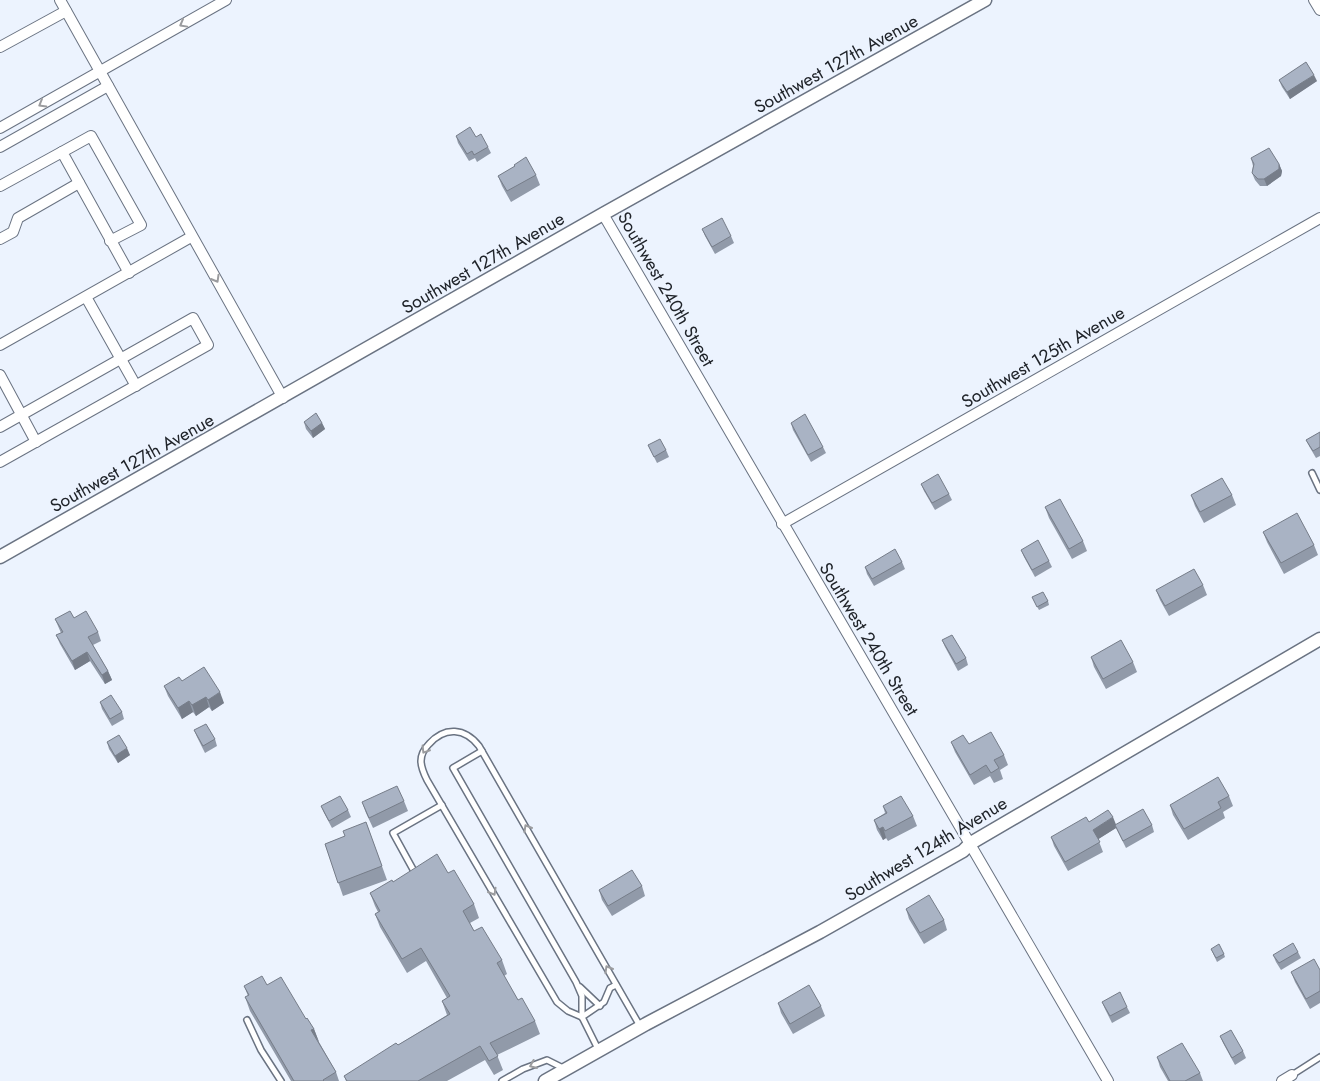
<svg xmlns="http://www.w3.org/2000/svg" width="1320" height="1081" font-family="Jost,sans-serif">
<rect width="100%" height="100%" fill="#ecf3fe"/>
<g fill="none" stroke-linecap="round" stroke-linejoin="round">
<defs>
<g id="service">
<path d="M1312,473L1320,490"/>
<path d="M482,751L453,768L576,982L582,996V1017"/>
<path d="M415,873L393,833L442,805"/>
<path d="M580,987L600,1006"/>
<path d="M582,1017L604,1002L610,988L616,985"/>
<path d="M247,1020L261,1050L281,1081"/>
<path d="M598,1049L582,1017L568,1011L557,1002L427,780C424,774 421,768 421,761C421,754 424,749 429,744C445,726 465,728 479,746L640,1026"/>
<path d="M1292,1075L1320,1057"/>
<path d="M502,1081L523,1069L547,1060L565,1069"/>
</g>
<g id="minor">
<path d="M60,0L283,398"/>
<path d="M1314,0L1320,10"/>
<path d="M0,47L66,11"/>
<path d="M0,128L226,0"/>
<path d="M0,147L108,86"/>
<path d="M0,186L62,152"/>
<path d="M603,214L1108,1081"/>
<path d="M0,239L13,232L18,218L79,183"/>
<path d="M110,241L141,225L91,136L62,152L129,273"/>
<path d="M86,297L136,386"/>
<path d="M0,345L191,237"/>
<path d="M0,375L36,442"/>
<path d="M0,427L193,318L208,345L0,462"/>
<path d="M782,524L1320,218"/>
<path d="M1282,1081L1292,1075"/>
</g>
<g id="tertiary">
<path d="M0,557L603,214L985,0"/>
<path d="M545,1081L646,1024L820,932L963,851L971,843L1320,639"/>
</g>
</defs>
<use href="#service" stroke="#6a7382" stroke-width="8"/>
<use href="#minor" stroke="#6a7382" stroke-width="12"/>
<use href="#tertiary" stroke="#6a7382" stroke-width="15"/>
<use href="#service" stroke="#fff" stroke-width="5"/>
<use href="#minor" stroke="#fff" stroke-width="10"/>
<use href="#tertiary" stroke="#fff" stroke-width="12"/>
</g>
<g fill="#919aa9">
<path d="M1279,80L1317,81L1290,99L1282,87Z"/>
<path d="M456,136L488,147L491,153L477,162L475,158L469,161L458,143Z"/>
<path d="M1251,158L1279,164L1282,171L1281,176L1267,186H1260L1255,180L1252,173L1253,166Z"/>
<path d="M514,165L536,175L540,185L511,202L502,186L498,176L514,167Z"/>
<path d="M702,229L731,236L734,243L715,254L705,236Z"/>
<path d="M304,422L322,423L325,429L313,438L306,429Z"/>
<path d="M791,423L823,447L826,453L811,462L793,430Z"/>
<path d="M1320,432V456L1316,458L1309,446L1306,440Z"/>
<path d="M648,445L666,450L669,457L657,463Z"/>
<path d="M921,484L949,494L952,500L935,510L924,491Z"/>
<path d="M1191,495H1232L1236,505L1204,523L1195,506Z"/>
<path d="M1045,507L1083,541L1087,551L1072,559L1049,518Z"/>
<path d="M1263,532L1314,545L1318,555L1284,574L1267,542Z"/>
<path d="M1021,550L1049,561L1052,567L1035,577L1024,557Z"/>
<path d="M902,562L905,569L874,586L867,574L865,567Z"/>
<path d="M1203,585L1207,595L1169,616L1160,600L1156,590Z"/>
<path d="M1032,597L1048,601L1049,605L1039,610Z"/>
<path d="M74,618L98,632L101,641L93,645L108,671L112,680L105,684L90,661L75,670L60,644L56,635L61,633L55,619Z"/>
<path d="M942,640L966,658L968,665L958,671L945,647Z"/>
<path d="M1091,657L1133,662L1137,672L1106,689L1094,667Z"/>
<path d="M182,681L224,703L212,711L209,707L196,716L193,712L182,719L168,696L164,686Z"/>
<path d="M100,702L122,712L124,719L112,726L102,709Z"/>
<path d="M194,730L215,739L217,746L205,753L197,737Z"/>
<path d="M107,742L130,755L118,763L109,749Z"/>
<path d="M951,742L969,744L1004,755L1008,765L1000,770L1003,779L994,783L990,776L974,785L955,752Z"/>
<path d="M1229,796L1233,806L1223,812L1225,818L1188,840L1173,815L1170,805Z"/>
<path d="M404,801L408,811L373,828L366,813L362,802Z"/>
<path d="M321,806L348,810L351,817L332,828L324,813Z"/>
<path d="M883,806L913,816L917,826L888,841L886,838L883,840L877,830L874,820L885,813Z"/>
<path d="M366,822L387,880L343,896L325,844L345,836Z"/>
<path d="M1089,822L1116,825H1152L1154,832L1126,848L1116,828L1098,839L1103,852L1068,871L1054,846L1051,837Z"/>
<path d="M448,873L474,904L479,918L470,923L474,931L502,960L507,974L504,976L518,1000L535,1021L540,1034L497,1055L503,1070L494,1075L485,1060L447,1081H346L344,1076L398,1045L447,1015L442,1001L447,998L426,961L407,973L380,927L375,914L378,912L375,906L370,893L393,882Z"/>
<path d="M642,886L645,896L612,916L602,900L599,890Z"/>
<path d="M906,909L944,920L947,930L924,944L909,919Z"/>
<path d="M1211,949L1224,954L1225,957L1217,962Z"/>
<path d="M1298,952L1301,958L1281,970L1276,962L1273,955Z"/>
<path d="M1320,970V1003L1310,1009L1295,982L1291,972Z"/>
<path d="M267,985L306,1019L314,1029L319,1042L336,1072L339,1081H291L250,1011L245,997L248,996L244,986Z"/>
<path d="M1102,1002L1127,1007L1130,1013L1112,1023L1105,1009Z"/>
<path d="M778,1003L821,1006L825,1016L793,1034L781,1013Z"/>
<path d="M1220,1036L1243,1051L1246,1058L1235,1065L1223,1043Z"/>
<path d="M1157,1057L1200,1073L1203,1081H1168L1160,1067Z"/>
</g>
<g fill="#767d89">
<path d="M1314,75L1317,81L1290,99L1287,92Z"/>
<path d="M1279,164L1282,171L1281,176L1267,186L1264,179Z"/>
<path d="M322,423L325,429L313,438L311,431Z"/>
<path d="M87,652L90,661L75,670L72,661Z"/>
<path d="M108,671L112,680L105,684L102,675Z"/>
<path d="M220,692L224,703L212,711L208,700Z"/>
<path d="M206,697L209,707L196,716L192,705Z"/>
<path d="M189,701L193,712L182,719L178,708Z"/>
<path d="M127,748L130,755L118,763L115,756Z"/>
<path d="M1113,817L1117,827L1115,825L1116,828L1097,840L1093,830Z"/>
<path d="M883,827L886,838L883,840L879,829Z"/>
<path d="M314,1029L319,1042L311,1030Z"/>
</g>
<g fill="#a9b3c4" stroke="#767d89">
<path d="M1306,62L1314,75L1287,92L1279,80Z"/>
<path d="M470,127L476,137L481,134L488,147L474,155L472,151L467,154L456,136Z"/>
<path d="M1269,148L1279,164V169L1264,179H1258L1252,173L1254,164L1251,158Z"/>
<path d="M526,157L536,175L507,191L498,176L515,166L514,165Z"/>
<path d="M722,218L731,236L712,247L702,229Z"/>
<path d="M316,413L322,423L311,431L304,422Z"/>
<path d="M805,414L823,447L808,455L791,423Z"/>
<path d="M1320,432V447L1313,451L1306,440Z"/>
<path d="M660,439L666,450L654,457L648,445Z"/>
<path d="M938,474L949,494L932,503L921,484Z"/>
<path d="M1222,478L1232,495L1200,512L1191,495Z"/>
<path d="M1060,499L1083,541L1069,549L1045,507Z"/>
<path d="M1297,513L1314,545L1281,563L1263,532Z"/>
<path d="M1038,540L1049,561L1032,570L1021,550Z"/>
<path d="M895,549L902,562L872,579L865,567Z"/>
<path d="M1194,569L1203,585L1165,606L1156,590Z"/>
<path d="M1043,592L1048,601L1037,607L1032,597Z"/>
<path d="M70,611L74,618L86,611L98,632L88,637L108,671L102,675L87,652L72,661L56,635L63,632L55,619Z"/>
<path d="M952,635L966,658L956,664L942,640Z"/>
<path d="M1121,640L1133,662L1103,679L1091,657Z"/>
<path d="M204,667L220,692L208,700L206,697L192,705L189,701L178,708L164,686L179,677L182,681Z"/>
<path d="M111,695L122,712L110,719L100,702Z"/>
<path d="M206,724L215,739L203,746L194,730Z"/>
<path d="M991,732L1004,755L994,760L999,768L991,773L986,765L970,775L951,742L963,735L969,744Z"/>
<path d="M119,735L127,748L115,756L107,742Z"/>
<path d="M1218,777L1229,796L1218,802L1221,808L1184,829L1170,805Z"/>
<path d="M397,786L404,801L369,818L362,802Z"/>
<path d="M340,796L348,810L329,821L321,806Z"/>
<path d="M901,796L913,816L885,831L883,827L879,829L874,820L887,813L883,806Z"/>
<path d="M1143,809L1152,825L1123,841L1115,825Z"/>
<path d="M1108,810L1113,817L1093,830L1100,842L1065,862L1051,837L1086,817L1089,822Z"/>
<path d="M366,822L382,866L338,883L325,844L345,836L343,831Z"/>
<path d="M437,854L448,873L454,870L474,904L463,911L474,931L482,927L502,960L497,963L518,1000L522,998L535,1021L490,1043L498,1056L489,1061L480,1046L418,1081H347L344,1076L396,1043L398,1045L450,1014L442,1001L450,996L421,948L402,959L375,914L380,911L370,893L392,880L393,882Z"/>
<path d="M632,870L642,886L608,906L599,890Z"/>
<path d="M929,895L944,920L920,933L906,909Z"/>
<path d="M1293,943L1298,952L1279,963L1273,955Z"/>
<path d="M1219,944L1224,954L1216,958L1211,949Z"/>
<path d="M1314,959L1320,970V991L1306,999L1291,972Z"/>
<path d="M262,976L267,985L281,977L306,1019L307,1018L314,1029L311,1030L336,1072L323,1080L324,1081H294L245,997L249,995L244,986Z"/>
<path d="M809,985L821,1006L790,1024L778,1003Z"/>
<path d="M1120,992L1127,1007L1110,1016L1102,1002Z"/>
<path d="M1231,1030L1243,1051L1232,1058L1220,1036Z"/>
<path d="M1182,1043L1200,1073L1185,1081H1170L1157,1057Z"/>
</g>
<defs><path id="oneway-chevron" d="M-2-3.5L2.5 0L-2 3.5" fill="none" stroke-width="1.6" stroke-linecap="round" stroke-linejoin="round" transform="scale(1.25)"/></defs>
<g stroke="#9b9c9f">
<use href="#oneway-chevron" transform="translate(183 24) rotate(151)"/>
<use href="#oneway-chevron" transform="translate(42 104) rotate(150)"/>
<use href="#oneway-chevron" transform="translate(216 279) rotate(60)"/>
<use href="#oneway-chevron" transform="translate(425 750) rotate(122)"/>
<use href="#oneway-chevron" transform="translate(527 828) rotate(-120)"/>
<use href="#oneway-chevron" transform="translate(493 892) rotate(60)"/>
<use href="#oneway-chevron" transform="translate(608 969) rotate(-120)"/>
<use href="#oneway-chevron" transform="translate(533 1065) rotate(157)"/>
</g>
<g text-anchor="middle" stroke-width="4" stroke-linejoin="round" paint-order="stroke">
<g font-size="18" fill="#20242a" stroke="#ecf3fe">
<text transform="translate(836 64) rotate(-29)" y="6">Southwest 127th Avenue</text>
<text transform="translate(483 263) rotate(-30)" y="6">Southwest 127th Avenue</text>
<text transform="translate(666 289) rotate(60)" y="6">Southwest 240th Street</text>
<text transform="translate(1043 357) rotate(-30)" y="6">Southwest 125th Avenue</text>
<text transform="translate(132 463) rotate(-29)" y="6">Southwest 127th Avenue</text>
<text transform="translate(869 639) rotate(59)" y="6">Southwest 240th Street</text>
<text transform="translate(926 849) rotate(-31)" y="6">Southwest 124th Avenue</text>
</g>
</g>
</svg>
